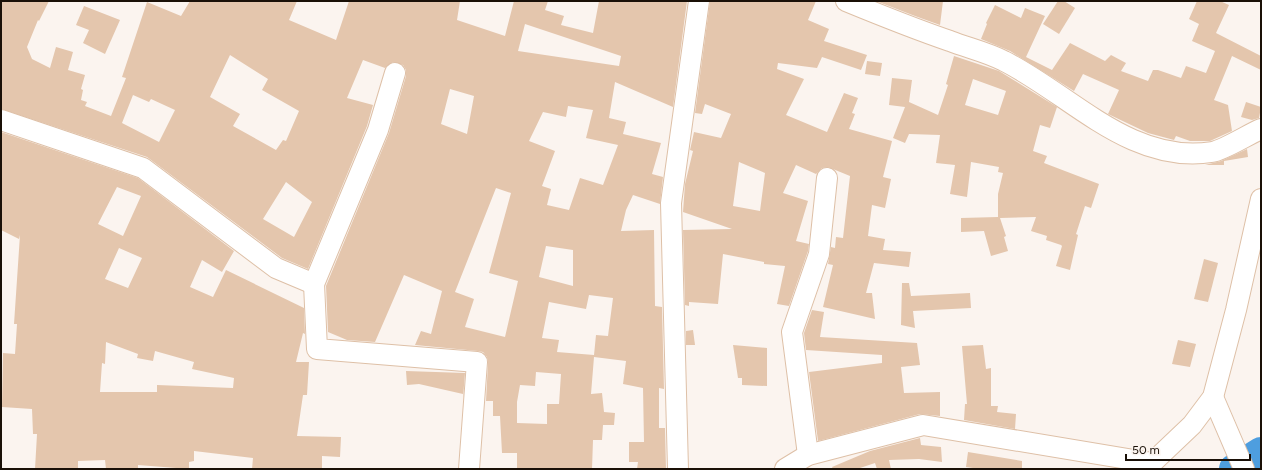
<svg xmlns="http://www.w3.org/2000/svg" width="1262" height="470" font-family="Figtree,sans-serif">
<rect width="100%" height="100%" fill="#fbf4ef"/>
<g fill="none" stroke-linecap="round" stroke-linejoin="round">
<path stroke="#4e9edf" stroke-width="30" d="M1234,469L1261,452"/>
</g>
<g fill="#e4c6ad" fill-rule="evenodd">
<path d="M1,1H49L39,21L38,20L27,47L32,59L50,68L56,47L73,52L68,70L85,75L81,89L83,90L81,100L87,102L85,106L111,116L126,78L122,77L147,2L181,16L190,1H297L289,20L336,40L349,1H460L457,20L505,36L514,1H548L545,10L564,16L561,25L593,33L599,1H687L673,107L615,82L609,118L626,122L623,134L661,143L652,174L663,177L660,204L633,195L626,210L621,231L654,230L655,306L662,307L664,389L659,388V428H665L666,469H637L638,462H629V442H644L643,388L623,384L626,361L594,357L591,394L602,393L604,412L615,413L614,425H603L602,440H593L592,469H517V453H502L500,416H493V401H486L488,363L487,357L483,352L478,351L415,345L421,331L431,334L442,291L404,275L375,342L347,340L328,332L326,286L389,133L406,76V70L403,65L393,62L385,68L363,60L347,98L373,105L367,126L308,269L282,258L147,157L1,109ZM525,24L621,56L619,66L518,51ZM230,55L268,79L262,90L299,111L286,141L283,140L276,150L233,126L240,114L210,97ZM450,89L474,96L467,134L441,124ZM133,95L149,102L151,99L175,110L159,142L122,123ZM568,106L593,110L586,138L618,145L603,185L580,178L569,210L547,205L551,189L542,186L555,151L529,141L543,112L566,117ZM286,182L312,202L294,237L263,219ZM496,188L511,193L489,273L518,281L505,337L465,327L474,299L455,292ZM546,246L573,250V286L539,277ZM589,295L613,298L608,336L596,335L594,355L557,352L559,340L542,338L549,302L586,309ZM536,372L561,374L559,404H547V424L517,423V402L520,385L535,386Z"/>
<path d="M710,1H816L808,20L829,29L824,41L867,55L861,70L822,57L817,68L778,63L777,69L804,79L786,115L827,132L844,93L858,98L852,113L855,114L849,129L892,141L883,177L891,179L885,208L872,205L868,236L885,239L883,250L911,252L909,267L874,263L866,293H872L875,319L823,307L833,265L828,264L831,247L835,248L836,237L843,238L850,176L828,167L822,168L816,174L796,165L783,193L808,201L796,241L809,244L808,251L789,306L777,304L785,266L764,264V262L723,254L718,304L689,302V306L685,305L683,230L732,229L683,212L685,184L693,151L690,150L694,132L721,138L731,114L705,104L702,114L695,113ZM739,162L765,173L760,211L733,206Z"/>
<path d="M876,1H943L940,25L915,16Z"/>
<path d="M1058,1H1064L1075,8L1059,34L1043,24Z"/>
<path d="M1197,1H1220L1229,5L1216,33L1261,56V70L1232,56L1214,100L1228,105L1232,131L1210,141H1190L1176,136L1174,140L1148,133L1108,114L1119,90L1083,74L1074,91L1010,51L981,39L987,24L986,23L995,5L1021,18L1025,8L1045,16L1026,57L1052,70L1070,43L1105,61L1111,55L1126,63L1121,71L1148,81L1153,70H1158L1181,78L1186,66L1206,73L1215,51L1192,41L1199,24L1189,19Z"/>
<path d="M84,6L120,20L105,54L83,43L89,30L76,25Z"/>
<path d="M954,56L999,71L1057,107L1050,128L1040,125L1033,151L1047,156L1044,163L1099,184L1091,208L1085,206L1076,234L1078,235L1070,270L1056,266L1062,246L1061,245L1046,240L1047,236L1031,231L1036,217L1000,218L1006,236L1004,237L1008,251L991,256L984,231L961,232V218L998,217V194L1003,173L998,172L999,167L971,162L967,197L950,194L955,165L936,163L940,135L909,134L905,143L893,138L905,107L889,105L892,78L912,80L909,102L938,115L948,85L946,84ZM973,79L1006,91L998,115L965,105Z"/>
<path d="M867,61L882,63L880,76L865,74Z"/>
<path d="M1246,102L1261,107L1259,118L1252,120L1241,117Z"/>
<path d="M1,132L138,178L234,251L222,272L202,260L190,287L213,297L226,270L304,308L305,334L303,333L296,362H309L307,395H303L297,436L341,437L340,457L322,456V469H252L253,458L194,451V461L189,462V469L138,465V469H106L105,460L78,461V468L35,469L37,434H33L32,409L2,407L3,353L15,354L17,324H14L20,235L19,239L1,230ZM117,187L141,196L123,236L98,224ZM119,248L142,258L128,288L105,279ZM106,342L138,354L137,358L153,361L155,351L194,362L192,369L234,378L233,388L157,385V392H100L102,363L105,364Z"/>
<path d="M1247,149L1248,157L1224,161V165H1205L1221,161Z"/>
<path d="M1204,259L1218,263L1208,302L1194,299Z"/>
<path d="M902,283H909L911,296L970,293L971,308L913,311L915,328L901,325Z"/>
<path d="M812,310L824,312L820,337L917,343L920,365L901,367L904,393L940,392V416L920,414L818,441L809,372L882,363V355L806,350L804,333Z"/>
<path d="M693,330L695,345H686V331Z"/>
<path d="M1178,340L1196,344L1190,367L1172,364Z"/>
<path d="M733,345L767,348V386L742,385V378H738Z"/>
<path d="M983,345L986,369L991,368V406H998L997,412L1016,414L1015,429L964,420L965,404H967L962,346Z"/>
<path d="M406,371L465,373L463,398V394L419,384L407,385Z"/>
<path d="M920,438L921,445L941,447L942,462L919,459L889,460L891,469H877L875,463L857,469H833L832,467L870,451Z"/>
<path d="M968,452L1022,461V469H980L966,467Z"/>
</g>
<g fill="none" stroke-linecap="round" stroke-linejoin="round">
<defs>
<g id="street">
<path d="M846,1C880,15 915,29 950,41C968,48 987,52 1004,61C1070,94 1131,165 1212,152C1224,150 1249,134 1261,129"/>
<path d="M1,120L143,168L276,268L314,284L378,130L395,73"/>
<path d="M314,284L317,349L477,362L469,469"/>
<path d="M1213,397L1244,469"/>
<path d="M808,455L792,332L819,254L827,178"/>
<path d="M678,469L671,203L699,1"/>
<path d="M785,469L808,455L923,425L1152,463L1192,425L1213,397L1236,310L1261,199"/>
</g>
</defs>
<use href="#street" stroke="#dec0a7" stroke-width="22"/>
<use href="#street" stroke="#fff" stroke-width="20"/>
</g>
<rect width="1262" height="470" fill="none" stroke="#1a1007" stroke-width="4"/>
<path d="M1126 454v6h124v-6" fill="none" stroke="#1a1007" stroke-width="2"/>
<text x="1132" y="454" font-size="12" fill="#1a1007" stroke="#fbf4ef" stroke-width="3" paint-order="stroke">50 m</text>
</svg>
